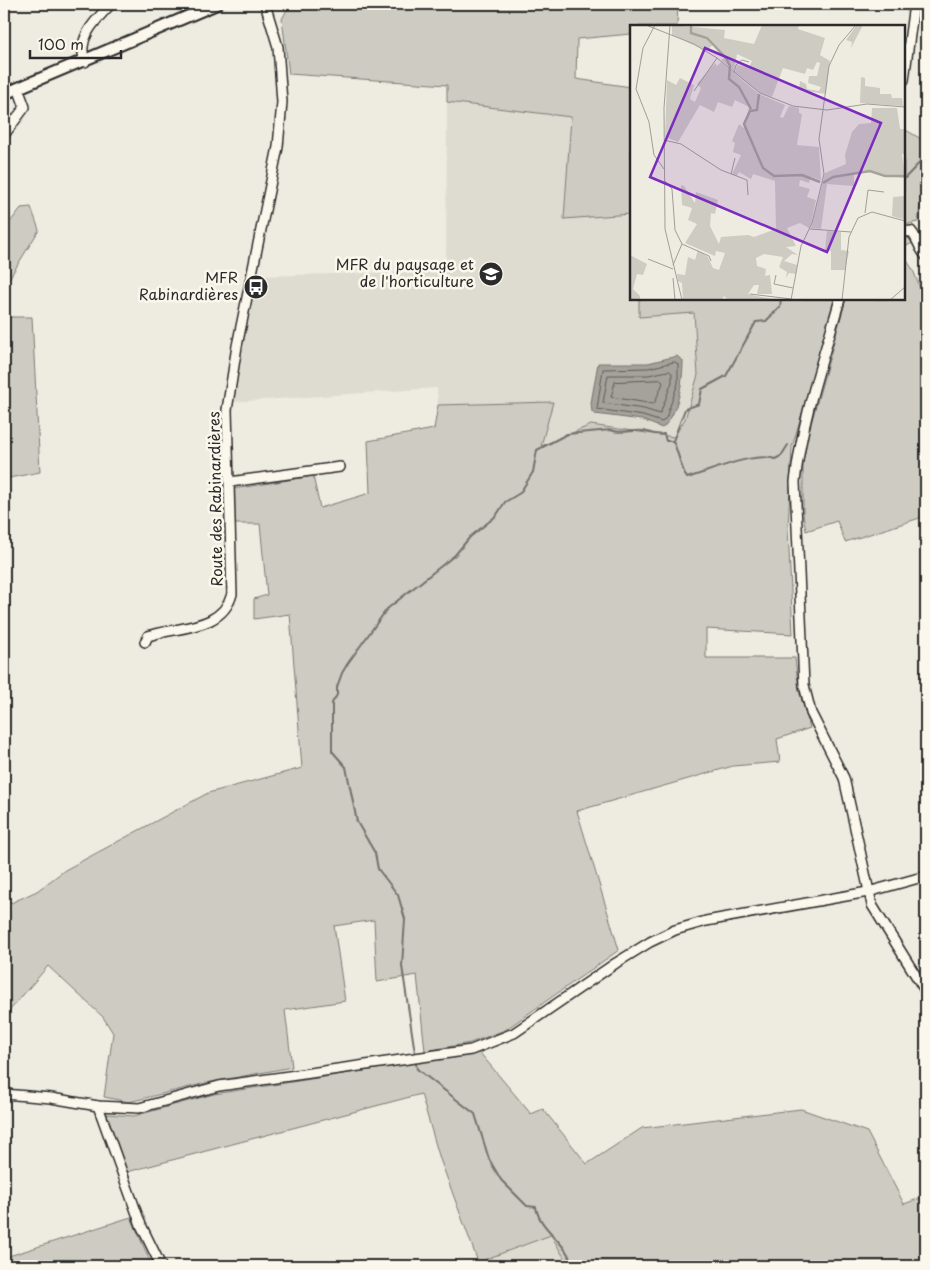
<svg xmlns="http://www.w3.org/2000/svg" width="930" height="1270" font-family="'Playpen Sans',sans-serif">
<rect width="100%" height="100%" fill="#eeebe0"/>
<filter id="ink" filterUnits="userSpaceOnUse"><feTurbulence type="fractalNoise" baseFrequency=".02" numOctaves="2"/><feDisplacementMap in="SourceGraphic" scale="10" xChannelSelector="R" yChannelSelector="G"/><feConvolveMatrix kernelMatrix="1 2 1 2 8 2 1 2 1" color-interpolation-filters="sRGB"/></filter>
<g filter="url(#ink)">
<g fill="#dedbd1">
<path d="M447,102L571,117L564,219L631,214V299H639V317L693,313L698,375L685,419L675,437L592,425L541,446L552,402L438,405L437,388L232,402L256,276L446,271Z"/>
<path d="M551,1235L569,1266H479L478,1262Z"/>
</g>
<g fill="#cecbc2" stroke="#7c7b76">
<path d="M290,4H678L677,26H631V34L577,39L576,79L631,87V214L564,219L571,117L447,102V85L289,74L282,19Z"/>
<path d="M904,129L923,140L926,137V206L920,207L918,222L904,225Z"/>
<path d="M31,207L39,230L4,287V230L21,208Z"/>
<path d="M909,238L913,243L904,247L906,259L913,270L926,303V516L845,542L837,521L806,531L803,514V452L846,299H904V239Z"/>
<path d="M639,299H836L792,447L788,528L793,634L706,629V658H795L799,691L810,728L777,739L780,762L733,766L577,811L619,950L505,1030L470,1043L425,1051L417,975L377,982L374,920L334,926L345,1001L285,1010L292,1067L206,1083L129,1102L104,1097L113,1033L103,1017L48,966L4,1017V893L11,903L37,891L65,870L208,793L302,768L290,614L254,619V599L267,595L260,524H235L233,489L313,476L320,508L370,493L368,441L434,429L438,405L553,402L541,446L591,425L674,437L685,419L698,375L694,313L639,317Z"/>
<path d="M10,317H32L40,472L4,479V320Z"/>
<path d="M480,1053L531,1114L543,1109L587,1164L642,1128L801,1109L867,1132L904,1204L926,1196V1266H569L551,1235L478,1262L440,1159L421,1094L127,1172L107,1114L134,1116L214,1094Z"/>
<path d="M131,1217L152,1266H14L9,1256Z"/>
</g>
<path fill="#a4a29a" stroke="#74726e" d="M677,356L683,361C683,381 678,416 662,428L642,420L595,414L592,412L591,403L598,363H648Z"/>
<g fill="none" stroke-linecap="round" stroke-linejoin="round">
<g stroke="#5b5b57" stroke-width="1">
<path d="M675,362L678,364V383L666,418L662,422L643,416L597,409L603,369L648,368Z"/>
<path d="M669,371L672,373V382L660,414L644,409L603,403L608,375H648Z"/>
<path d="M661,380L663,383L654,404L611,397L615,382Z"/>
</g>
<g stroke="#74726e" stroke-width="2">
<path d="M904,179L926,156"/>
<path d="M673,441L685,409L699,404L702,389L726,376L756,322L766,321L780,307L781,299"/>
<path d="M415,1053L402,966L405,919L398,895L378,869L375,853L357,822L346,767L332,751V703L337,695V687L342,673L348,663L387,609L455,555L470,537L496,516L505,502L520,493L533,472L537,450L567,434L611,430C621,435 633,429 644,431C652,433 655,436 664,434L666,441H673C679,454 680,466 687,478C708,472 755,451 775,459L781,456L788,445"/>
<path d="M416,1064L417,1069L475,1114L489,1159L501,1180L527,1206L536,1207C539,1230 569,1243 572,1266"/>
</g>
<defs>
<g id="minor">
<path d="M85,62C76,38 96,20 111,4"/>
<path d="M904,80L914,4"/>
<path d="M4,135L25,107L18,88"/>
<path d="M904,232L911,231C918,239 919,249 926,256"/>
<path d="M840,299C823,359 802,419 795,482L804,685L811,713L844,778L872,905L926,992"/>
<path d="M230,482L340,467"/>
<path d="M145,642L148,636C177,626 222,631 232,594L227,410L237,346L278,147L282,102L278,47L265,4"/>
<path d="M4,1094L51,1098L98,1106L139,1108L219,1086L471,1050L514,1033L616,963L650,942L675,930L706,921L868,892L926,876"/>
<path d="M98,1106L141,1225L161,1266"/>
</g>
<path id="major" d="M4,94L217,4"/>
</defs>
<use href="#minor" stroke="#2b2b2b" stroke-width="12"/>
<use href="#major" stroke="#2b2b2b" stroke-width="14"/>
<use href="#minor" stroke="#fbf7ec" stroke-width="9"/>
<use href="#major" stroke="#fbf7ec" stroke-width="10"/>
</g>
</g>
<defs>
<symbol id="school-disc" viewBox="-11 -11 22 22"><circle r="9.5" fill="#2b2b2b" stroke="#fbf7ec"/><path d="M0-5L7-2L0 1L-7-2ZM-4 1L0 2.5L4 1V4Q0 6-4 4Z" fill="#fff"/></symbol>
<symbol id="bus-disc" viewBox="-11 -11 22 22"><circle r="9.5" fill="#2b2b2b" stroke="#fbf7ec"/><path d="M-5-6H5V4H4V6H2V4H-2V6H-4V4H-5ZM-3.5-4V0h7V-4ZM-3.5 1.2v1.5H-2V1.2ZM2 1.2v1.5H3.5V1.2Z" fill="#fff"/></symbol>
</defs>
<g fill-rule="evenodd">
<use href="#school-disc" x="477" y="260" width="28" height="28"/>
<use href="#bus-disc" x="242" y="273" width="28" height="28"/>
</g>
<g text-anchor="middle" stroke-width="5" stroke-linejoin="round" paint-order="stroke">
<g font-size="15" fill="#2b2b2b" stroke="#fbf7ec" text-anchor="end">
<text x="474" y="270">MFR du paysage et<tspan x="474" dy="17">de l'horticulture</tspan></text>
<text x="238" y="283">MFR<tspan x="238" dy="17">Rabinardières</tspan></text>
</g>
<g font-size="15" fill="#2b2b2b" stroke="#fbf7ec">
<text transform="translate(216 499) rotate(-91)" y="5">Route des Rabinardières</text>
</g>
</g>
<g transform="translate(630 25)">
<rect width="275" height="275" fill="#eeebe0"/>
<path d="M42,0L95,5L94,13L124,19L132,0H169L168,4L195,13L190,30L200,36L196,69L169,65L170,56L176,59L177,64L189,66L191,62L178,58L179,51H187L190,38L187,37L183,45L177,43L175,49L153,43L142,72L130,68L105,48L107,40L119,42L122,36L107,29L104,46L91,35L94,33L92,28L84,19L76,26L42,10ZM227,0H233L221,23L222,17L216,15ZM91,37L129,69L155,80L150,92L153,93L159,81L169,83V88L172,89L167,120L189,122L191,155L181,152L179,158L170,155L169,161L180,164L177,172L186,175L181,199L179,203L170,198L157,203L166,221L156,222L168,230L162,229L154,236L167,240L166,249L159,248L156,253L157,247L149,242L153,232L134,229L126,233L127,241L136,244L135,251L140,250L142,269H127L129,260H124L118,269L146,275H98L94,271L92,275H53L52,258L48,256L47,249L55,250L58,232L65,235L68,225L78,232L83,243L89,245L95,228L86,226L85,231L55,218L67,199L58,195L62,183L52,180L51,160L54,161L65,178L66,167L88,175L85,189L81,188L80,201L89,219L91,212L118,210L124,212L146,204L145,156L123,149L121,154L109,147L107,151L102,149L111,130L103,127L105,118L102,116L109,99L114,103L119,82L105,75L102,82L88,77L84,87L70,80L48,117L35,112L37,55L46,60L50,53L64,60L60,74L65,77L71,63L67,59L85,38L87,41ZM231,52L235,53V61L250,63V69H261L262,73H272L273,81L230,78ZM242,83H267L270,104H275V129H272L275,153L253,151L242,147L224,149V161L197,159L191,204L181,203L195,148L216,139L215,130L222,107L229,99L241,98ZM275,171V195L262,191L263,172ZM197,206L211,207V225L219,226L215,245H201V226L195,225ZM0,230L17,239L13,250L7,249L3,264L10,271V275H0Z" fill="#cecbc2"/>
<path fill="none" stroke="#a4a29a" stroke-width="2.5" d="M61,0V8L77,13L96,33L100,41L99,54L109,62L121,84M129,69L127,85L120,86L114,99L133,143L144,151L172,150L190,157M193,158L203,152L240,146L255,151H275"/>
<path fill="none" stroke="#a09e98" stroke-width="1" d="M16,0L64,19L87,33L130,68L163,81L197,85L237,79L275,82M25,0L13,23L6,64L19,97L24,130L34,144M40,0L34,83L35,204L52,275M104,48L106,40L112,35L119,37M64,66L87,33M34,115L51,119L91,145L117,155L118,170M101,149L105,133M34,155L42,164L45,205L52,219L43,240M235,188L238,165L254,167M180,204L221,207M52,219L79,231L81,236M18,234L43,244M146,250L144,259L163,263M43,253L45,275M120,269L161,274M161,275L171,221L182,198L194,149L189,114L199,41L209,20L226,0M212,275L219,212L228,193L242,187L275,196M260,275L275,262"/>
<path fill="#7b2cbf" fill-opacity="0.15" stroke="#7b2cbf" stroke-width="2.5" d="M75,23L251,98L197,227L20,152Z"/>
<rect width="275" height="275" fill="none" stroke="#2b2b2b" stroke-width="2.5"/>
</g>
<rect width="930" height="1270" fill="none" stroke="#fbf7ec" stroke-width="20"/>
<rect x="10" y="10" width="910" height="1250" fill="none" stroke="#2b2b2b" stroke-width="2" filter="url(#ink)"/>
<path d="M30 50v8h91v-8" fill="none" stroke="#2b2b2b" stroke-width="2.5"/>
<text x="38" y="50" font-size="15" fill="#2b2b2b" stroke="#fbf7ec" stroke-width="4" paint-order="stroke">100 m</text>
</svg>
